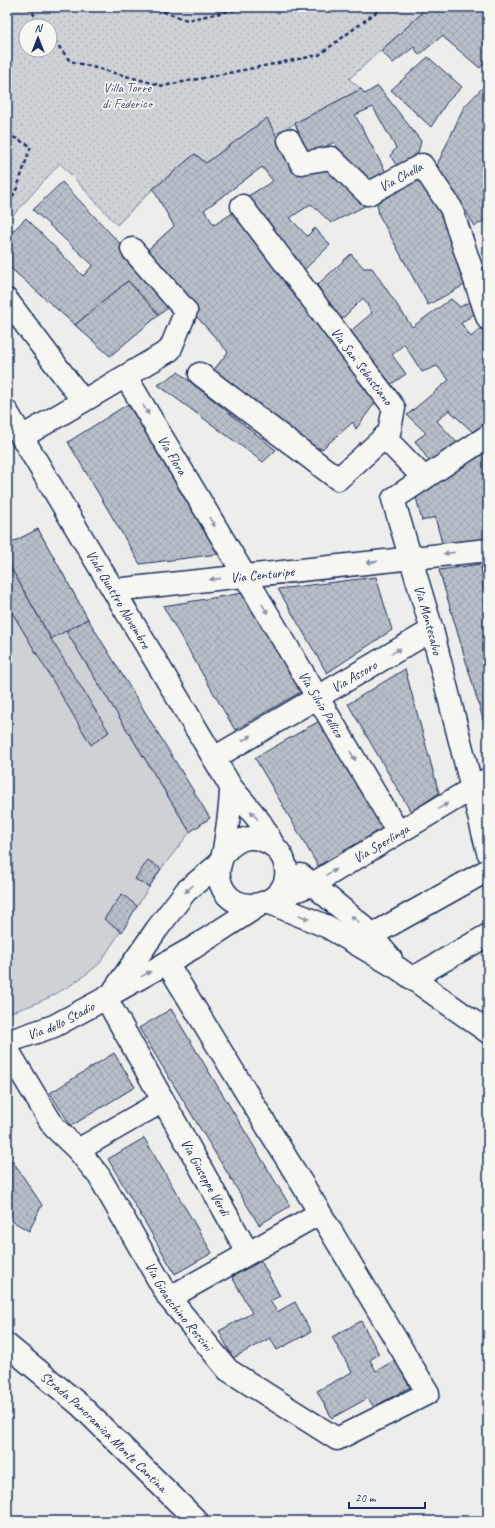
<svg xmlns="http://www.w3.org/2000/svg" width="495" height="1528" font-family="Caveat,sans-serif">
<defs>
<pattern id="park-dots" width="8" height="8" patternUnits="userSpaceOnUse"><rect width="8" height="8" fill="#ced2d7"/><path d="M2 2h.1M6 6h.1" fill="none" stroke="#b0b5bb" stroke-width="1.8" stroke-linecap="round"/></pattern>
<pattern id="building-cross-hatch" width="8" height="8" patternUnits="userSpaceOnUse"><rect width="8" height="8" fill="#b9bfc8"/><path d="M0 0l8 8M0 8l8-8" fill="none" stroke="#9ea4ae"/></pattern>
</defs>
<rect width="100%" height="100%" fill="#edeeec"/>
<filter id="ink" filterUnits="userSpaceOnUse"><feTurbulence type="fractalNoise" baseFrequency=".025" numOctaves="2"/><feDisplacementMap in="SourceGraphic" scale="8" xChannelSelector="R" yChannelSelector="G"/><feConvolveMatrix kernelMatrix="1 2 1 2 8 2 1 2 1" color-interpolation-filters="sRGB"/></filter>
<g filter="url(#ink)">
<path fill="#ced2d7" stroke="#74809a" d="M38,529L88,619L66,631L190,832L161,869L100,963C74,986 40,1005 7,1013V545Z"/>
<path fill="url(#park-dots)" stroke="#74809a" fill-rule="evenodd" d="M7,7H424L420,15L349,79L361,89L275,134L267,119L206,163L195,154L153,189L117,225L60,163L7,222ZM26,26H50V50H26Z"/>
<g fill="url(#building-cross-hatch)" stroke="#1b2f5e">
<path d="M424,7H483L488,10V58L480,68L442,36L419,55L414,47L393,63L381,51L420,15Z"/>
<path d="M428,57L462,87L447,102L431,127L391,90Z"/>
<path d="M488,82V218L475,226L437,165L464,107Z"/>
<path d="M378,86L421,141L418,153L398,167L390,156L396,148L373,107L355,115L388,176L369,185L362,172L351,170L334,142L308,157L295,123L361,89L365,94Z"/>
<path d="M267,118L294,171L328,166L352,186L367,205L331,223L311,204L290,218L307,236L315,228L330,245L304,270L248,196L273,181L262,167L204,210L214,225L236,211L379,397L356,429L353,422L322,449L307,445L212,372L228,352L142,255L174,226L153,189L195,154L206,163Z"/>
<path d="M422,176L449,223L468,283L428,305L379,215L376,198Z"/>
<path d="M62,182L175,302L159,315L128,281L75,325L7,265V237L26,218L83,276L93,265L33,210Z"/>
<path d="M351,254L364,268H372L412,327L451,299L460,307L473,300L477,312L461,323L471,337L488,322V427L476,435L449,410L437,421L460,446L432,465L415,441L426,433L407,415L449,380L437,366L422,372L404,344L392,355L406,374L387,387L346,335L372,313L363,298L341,320L317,285Z"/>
<path d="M128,281L159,315L110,356L75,325Z"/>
<path d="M178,372L276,450L263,462L158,385Z"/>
<path d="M128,404L218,554L140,564L68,442Z"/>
<path d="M488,448V541L443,547L435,517L422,521L415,493Z"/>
<path d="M38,529L88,619L51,639L7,561V545Z"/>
<path d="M7,561L51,639L109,732L91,745L7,604Z"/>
<path d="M481,564L485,609L488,621V736L439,570Z"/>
<path d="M376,577L392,630L327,673L278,589Z"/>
<path d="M243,593L302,691L235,730L163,606Z"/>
<path d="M88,619L210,818L190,832L66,631Z"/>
<path d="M405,669L439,793L411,812L348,704Z"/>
<path d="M321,720L384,828L318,866L255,758Z"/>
<path d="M148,860L161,869L149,887L135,879Z"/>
<path d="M122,894L137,906L122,932L104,919Z"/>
<path d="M171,1009L290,1206L259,1225L139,1028Z"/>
<path d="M114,1053L135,1087L71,1126L50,1093Z"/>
<path d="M144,1138L212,1253L175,1274L108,1159Z"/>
<path d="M12,1160L42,1205L29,1231L7,1218V1168Z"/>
<path d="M261,1261L280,1296L270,1301L277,1312L295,1302L311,1332L277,1350L270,1338L233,1358L219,1331L252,1313L232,1277Z"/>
<path d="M361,1321L379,1354L370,1360L376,1371L395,1360L410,1387L374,1407L368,1398L332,1418L317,1391L352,1372L332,1337Z"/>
</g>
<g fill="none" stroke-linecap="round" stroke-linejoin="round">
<defs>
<g id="minor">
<path id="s1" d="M289,140L301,163L331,158L368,194L422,165L451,208L488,319"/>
<path d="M7,300L83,401"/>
<path d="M200,374L338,479L389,433L394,408L242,206"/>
<path id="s2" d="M126,377L398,832"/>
<path id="s3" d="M7,412L231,787C241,799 251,810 260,822C265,829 269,838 274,846C278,851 282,854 284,861C300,904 228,926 219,877C217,867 222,860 224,850C227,829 231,808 231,787"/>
<path id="s4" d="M488,436L393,499L432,630L488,852"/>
<path d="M22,437L170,350L186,311L132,249"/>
<path d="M384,437L424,478"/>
<path id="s5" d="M114,590L488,550"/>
<path id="s6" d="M214,758L432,630"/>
<path d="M224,853C240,836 254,833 274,846"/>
<path d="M301,875L364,927L391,959"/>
<path id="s7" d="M271,900L311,885L488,779"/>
<path d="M268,902L328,927L399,969L488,1032"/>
<path d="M372,935L488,870"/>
<path d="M413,978L488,935"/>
<path d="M115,989L157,929L186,891L219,864"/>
<path id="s8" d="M106,998L248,1253"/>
<path id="s9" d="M7,1042L54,1026L106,998L113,993L193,948L261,904"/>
<path id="s10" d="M7,1049L54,1127L78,1150L99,1176L169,1298L228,1370L337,1439L428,1393L320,1213L167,963"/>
<path d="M78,1150L163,1101"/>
<path d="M169,1298L320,1213"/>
<path id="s11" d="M7,1345L80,1405L197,1521"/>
</g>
</defs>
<use href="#minor" stroke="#1b2f5e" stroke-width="25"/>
<g stroke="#1b2f5e" stroke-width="2.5" stroke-dasharray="4 3" stroke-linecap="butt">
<path d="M28,7L43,26"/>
<path d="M150,7L187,20L249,7"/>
<path d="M50,35L70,61L163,86L319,55L383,7"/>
<path d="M7,134L31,146L17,188L7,208"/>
</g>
<use href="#minor" stroke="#f6f6f2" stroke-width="22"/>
</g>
<defs><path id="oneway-solid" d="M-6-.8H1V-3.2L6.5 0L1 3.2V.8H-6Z"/></defs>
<g fill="#8892a8">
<use href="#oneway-solid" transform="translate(146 410) rotate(59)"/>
<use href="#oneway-solid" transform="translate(212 522) rotate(59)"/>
<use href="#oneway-solid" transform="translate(449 553) rotate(174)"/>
<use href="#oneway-solid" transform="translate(372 562) rotate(174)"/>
<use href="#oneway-solid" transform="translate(215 579) rotate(174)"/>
<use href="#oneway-solid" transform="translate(265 609) rotate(59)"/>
<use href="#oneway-solid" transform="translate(396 651) rotate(-31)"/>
<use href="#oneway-solid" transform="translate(247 738) rotate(-30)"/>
<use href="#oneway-solid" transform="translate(353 756) rotate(59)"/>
<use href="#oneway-solid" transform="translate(443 806) rotate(-31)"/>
<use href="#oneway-solid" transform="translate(254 815) rotate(-130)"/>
<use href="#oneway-solid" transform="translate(331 872) rotate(-31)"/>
<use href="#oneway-solid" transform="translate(189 889) rotate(137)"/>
<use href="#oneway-solid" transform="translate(304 917) rotate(23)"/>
<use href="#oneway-solid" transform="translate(355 919) rotate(-142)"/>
<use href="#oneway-solid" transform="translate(146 974) rotate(-29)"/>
</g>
</g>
<g text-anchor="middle" stroke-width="3.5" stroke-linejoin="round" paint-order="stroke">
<g font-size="14" fill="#48587c" stroke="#f6f6f2">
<text x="127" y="92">Villa Torre<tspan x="127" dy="16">di Federico</tspan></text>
</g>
<g font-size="14" fill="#1b2f5e" stroke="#f6f6f2">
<text dy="5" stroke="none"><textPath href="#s1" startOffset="145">Via Chella</textPath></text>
<text transform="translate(362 366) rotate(53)" y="5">Via San Sebastiano</text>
<text dy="5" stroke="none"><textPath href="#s2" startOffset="91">Via Flora</textPath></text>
<text dy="5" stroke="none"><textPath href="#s5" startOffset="149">Via Centuripe</textPath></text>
<text dy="5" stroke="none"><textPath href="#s3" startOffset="218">Viale Quattro Novembre</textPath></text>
<text dy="5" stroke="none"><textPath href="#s4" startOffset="240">Via Montesalvo</textPath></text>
<text dy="5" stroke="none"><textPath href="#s6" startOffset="162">Via Assoro</textPath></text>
<text dy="5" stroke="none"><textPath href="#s2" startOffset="381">Via Silvio Pellico</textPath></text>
<text dy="5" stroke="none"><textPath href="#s7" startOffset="124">Via Sperlinga</textPath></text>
<text dy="5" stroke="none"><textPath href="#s9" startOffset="58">Via dello Stadio</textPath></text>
<text dy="5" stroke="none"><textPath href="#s8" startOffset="205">Via Giuseppe Verdi</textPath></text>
<text dy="5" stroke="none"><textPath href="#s10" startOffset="311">Via Gioacchino Rossini</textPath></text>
<text dy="5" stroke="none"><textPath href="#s11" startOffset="130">Strada Panoramica Monte Cantina</textPath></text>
</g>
</g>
<rect width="495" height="1528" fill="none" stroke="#f6f6f2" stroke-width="24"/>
<rect x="12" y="12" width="471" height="1504" fill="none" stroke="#1b2f5e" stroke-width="1.5" filter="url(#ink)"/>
<g transform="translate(38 38)"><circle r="19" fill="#f6f6f2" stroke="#9ea6b7"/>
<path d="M0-3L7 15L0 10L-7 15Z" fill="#1b2f5e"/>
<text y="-6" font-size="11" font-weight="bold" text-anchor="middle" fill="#1b2f5e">N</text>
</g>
<path d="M349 1502v6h76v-6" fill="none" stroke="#1b2f5e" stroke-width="2"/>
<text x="355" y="1502" font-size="12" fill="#1b2f5e" stroke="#f6f6f2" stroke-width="3" paint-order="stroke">20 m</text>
</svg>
